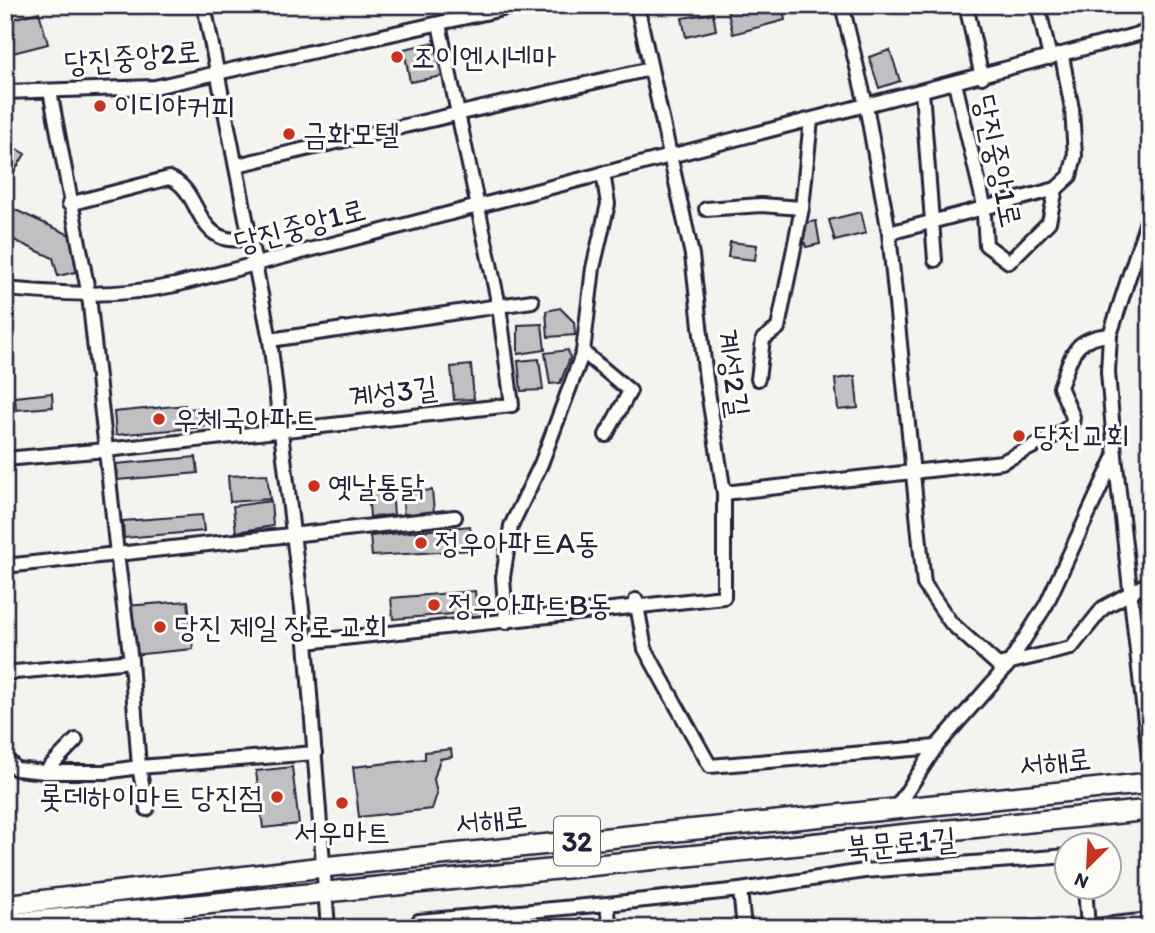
<svg xmlns="http://www.w3.org/2000/svg" width="1155" height="933" font-family="Itim,'Poor Story',sans-serif">
<rect width="100%" height="100%" fill="#f4f3ef"/>
<filter id="ink" filterUnits="userSpaceOnUse"><feTurbulence type="fractalNoise" baseFrequency=".0143" numOctaves="2"/><feDisplacementMap in="SourceGraphic" scale="14" xChannelSelector="R" yChannelSelector="G"/><feConvolveMatrix kernelMatrix="1 2 1 2 8 2 1 2 1" color-interpolation-filters="sRGB"/></filter>
<g filter="url(#ink)">
<g fill="#c0bfc2" stroke="#22223b" stroke-width="2">
<path d="M726,5H782L785,20L733,34Z"/>
<path d="M39,12L48,44L5,55V21Z"/>
<path d="M713,13L716,30L686,37L682,18Z"/>
<path d="M431,43L436,46L443,76L410,82L404,49Z"/>
<path d="M890,50L900,81L879,88L869,57Z"/>
<path d="M5,142L25,154L6,185L5,184Z"/>
<path d="M9,207L70,235L80,271L58,276L53,258L5,236V215Z"/>
<path d="M861,212L866,233L835,241L829,220Z"/>
<path d="M816,221L820,244L806,247L803,238L806,223Z"/>
<path d="M730,242L757,245L755,260L728,257Z"/>
<path d="M560,308L574,322L575,335L548,337L546,311Z"/>
<path d="M542,324L545,350L518,354V325Z"/>
<path d="M568,350L570,358L560,383L550,384L545,353Z"/>
<path d="M539,359L543,390L521,391L518,361Z"/>
<path d="M471,365L474,399L454,400L451,367Z"/>
<path d="M855,376L858,408L838,410L835,379Z"/>
<path d="M52,393L53,407L16,410L15,397Z"/>
<path d="M185,405V409L202,408L204,427L116,435L114,412Z"/>
<path d="M196,457L198,473L118,480L116,464Z"/>
<path d="M267,474L270,499L230,502L228,476Z"/>
<path d="M392,490L394,515L370,517L368,492Z"/>
<path d="M432,490L434,512L404,515L402,493Z"/>
<path d="M271,501L273,526L236,532L233,506Z"/>
<path d="M202,515L204,531L124,538L123,521Z"/>
<path d="M470,526L472,550L372,556L370,536Z"/>
<path d="M475,591L477,612L393,619L391,598Z"/>
<path d="M188,601L193,649L132,655L126,606Z"/>
<path d="M451,749L452,757L440,759L434,779L437,794L432,809L359,817L353,767L425,759V752Z"/>
<path d="M292,767L299,824L263,828L256,771Z"/>
</g>
<g fill="none" stroke-linecap="round" stroke-linejoin="round">
<defs>
<g id="minor">
<path d="M204,5L270,340L306,642L328,928"/>
<path d="M842,5L866,105L889,233L924,584L951,623L998,665L1071,648L1103,608L1150,582"/>
<path d="M966,5L982,77"/>
<path d="M1038,5L1050,58"/>
<path d="M955,83L983,201L986,245L1009,262L1049,222L1056,189L1070,176L1075,156L1072,109L1062,56"/>
<path d="M50,91L89,296L106,450L512,405L499,306L439,24"/>
<path d="M922,91L935,260"/>
<path d="M5,92L155,87L520,5"/>
<path d="M237,165L650,69"/>
<path d="M603,173L608,204L593,268L583,352L630,391L606,435"/>
<path d="M69,204L169,178C197,187 195,229 224,238C232,241 244,239 252,239"/>
<path d="M706,209L761,205L802,208"/>
<path d="M889,233L1056,189"/>
<path d="M5,289C68,294 112,298 175,285L1150,31"/>
<path d="M1110,335L1150,212"/>
<path d="M270,340L532,301"/>
<path d="M758,379L763,339L778,328L802,208L811,120"/>
<path d="M5,459L106,450L117,554L455,517"/>
<path d="M724,493L1002,462L1062,432L1072,424L1073,417L1060,387C1072,356 1072,338 1110,335L1108,372L1115,456L1150,766"/>
<path d="M5,566L117,554L131,661L139,767L105,772H45L76,740"/>
<path d="M636,600L645,649L710,766L936,747"/>
<path d="M506,622L503,577L511,526L541,464L583,352"/>
<path d="M306,642L724,597V493L706,379L692,255L637,5"/>
<path d="M5,673L131,661"/>
<path d="M5,757L16,769L45,772"/>
<path d="M896,808L936,747L1008,665L1046,605L1115,456"/>
<path d="M147,809L139,767L315,753"/>
<path d="M1085,888L1088,927"/>
<path d="M740,890L744,928"/>
<path d="M607,904L740,890L864,871L1068,856"/>
<path d="M414,928L419,921L607,904L610,928"/>
<path d="M1076,928L1150,920"/>
</g>
<g id="primary">
<path d="M5,905L323,867L1150,783"/>
<path d="M5,924L1150,810"/>
</g>
</defs>
<use href="#minor" stroke="#22223b" stroke-width="18"/>
<use href="#primary" stroke="#22223b" stroke-width="24"/>
<use href="#minor" stroke="#fdfcf7" stroke-width="12"/>
<use href="#primary" stroke="#fdfcf7" stroke-width="19"/>
</g>
</g>
<g fill="#c8321e" stroke="#fdfcf7" stroke-width="2.5">
<circle cx="397" cy="57" r="7"/>
<circle cx="100" cy="106" r="7"/>
<circle cx="289" cy="134" r="7"/>
<circle cx="159" cy="419" r="7"/>
<circle cx="1019" cy="436" r="7"/>
<circle cx="314" cy="486" r="7"/>
<circle cx="421" cy="543" r="7"/>
<circle cx="434" cy="605" r="7"/>
<circle cx="160" cy="627" r="7"/>
<circle cx="277" cy="797" r="7"/>
<circle cx="342" cy="803" r="7"/>
</g>
<g text-anchor="middle" stroke-width="6" stroke-linejoin="round" paint-order="stroke">
<rect fill="#fdfcf7" stroke="#646373" stroke-width="2" x="554" y="816.5" width="46" height="49" rx="5"/>
<g font-size="28" font-weight="bold" fill="#22223b">
<text x="577" y="851">32</text>
</g>
<g font-size="30" fill="#22223b" stroke="#fdfcf7">
<text transform="translate(132 57) rotate(-5)" y="10">당진중앙2로</text>
<text transform="translate(998 161) rotate(78)" y="10">당진중앙1로</text>
<text transform="translate(300 226) rotate(-15)" y="10">당진중앙1로</text>
<text transform="translate(733 373) rotate(82)" y="10">계성2길</text>
<text transform="translate(393 392) rotate(-7)" y="10">계성3길</text>
<text transform="translate(1055 762) rotate(-6)" y="10">서해로</text>
<text transform="translate(491 820) rotate(-6)" y="10">서해로</text>
<text transform="translate(901 843) rotate(-5)" y="10">북문로1길</text>
</g>
<g font-size="30" fill="#22223b" stroke="#fdfcf7" text-anchor="start">
<text x="411" y="67">조이엔시네마</text>
<text x="114" y="116">이디야커피</text>
<text x="303" y="144">금화모텔</text>
<text x="173" y="429">우체국아파트</text>
<text x="1033" y="446">당진교회</text>
<text x="328" y="496">옛날통닭</text>
<text x="435" y="553">정우아파트A동</text>
<text x="448" y="615">정우아파트B동</text>
<text x="174" y="637">당진 제일 장로 교회</text>
<text x="263" y="807" text-anchor="end">롯데하이마트 당진점</text>
<text x="342" y="842" text-anchor="middle">서우마트</text>
</g>
</g>
<rect width="1155" height="933" fill="none" stroke="#fdfcf7" stroke-width="28"/>
<rect x="14" y="14" width="1127" height="905" fill="none" stroke="#22223b" stroke-width="2.5" filter="url(#ink)"/>
<g transform="translate(1088 866) rotate(204)"><circle r="33" fill="#fdfcf7" stroke="#a5a5ac" stroke-width="2"/>
<path d="M0-5L12 26L0 18L-12 26Z" fill="#c8321e"/>
<text y="-10" font-size="19" font-weight="bold" text-anchor="middle" fill="#22223b">N</text>
</g>
</svg>
